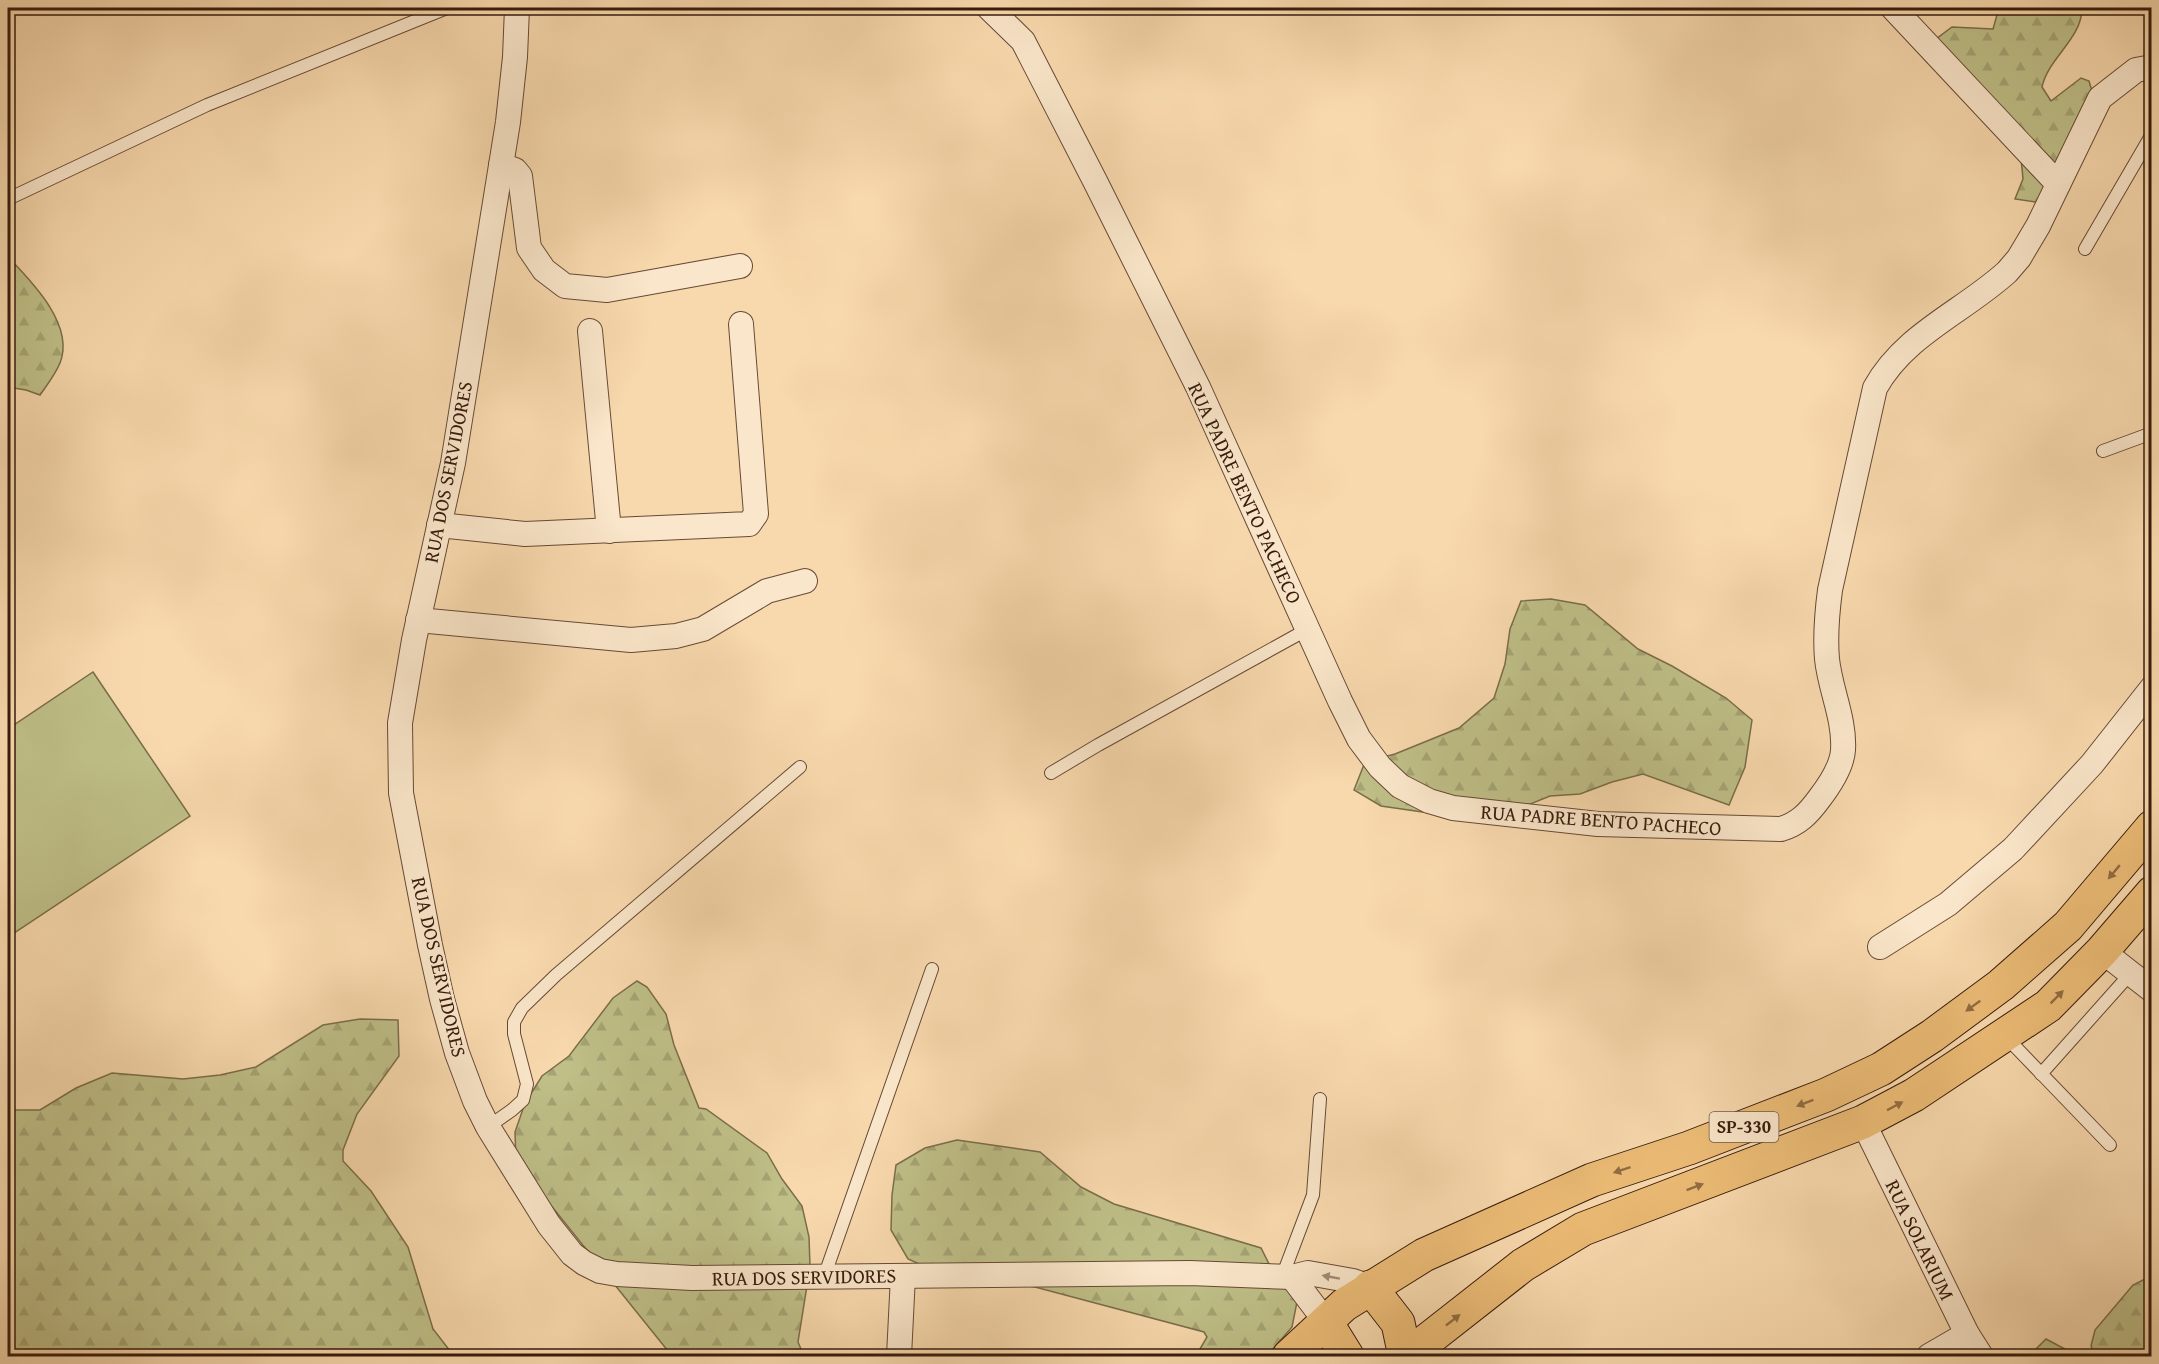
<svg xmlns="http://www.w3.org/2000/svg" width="2159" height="1364" font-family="'Gentium Book Plus',serif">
<defs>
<pattern id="forest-firs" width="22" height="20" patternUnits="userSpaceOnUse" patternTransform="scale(1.5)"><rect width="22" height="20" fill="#bfbf88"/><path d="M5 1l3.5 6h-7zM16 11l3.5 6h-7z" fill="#a5a474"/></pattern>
</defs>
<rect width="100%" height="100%" fill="#f8d9ad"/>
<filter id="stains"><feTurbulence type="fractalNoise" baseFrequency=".00333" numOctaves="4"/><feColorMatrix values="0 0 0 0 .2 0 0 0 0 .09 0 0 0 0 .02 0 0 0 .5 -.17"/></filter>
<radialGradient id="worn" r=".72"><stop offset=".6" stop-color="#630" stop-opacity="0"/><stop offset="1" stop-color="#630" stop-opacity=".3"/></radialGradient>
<g fill="url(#forest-firs)" stroke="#7b6d4a" stroke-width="1.5">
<path d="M1713,8H1750L1746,12L1726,13Z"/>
<path d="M1999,8H2082C2082,39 2048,58 2042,87L2051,101L2081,78L2089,81L2092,91L2050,204L2015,199L2023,179L2021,158L1936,39L1952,27L1993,29Z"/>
<path d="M8,257C32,282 75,325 60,363C55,375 47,385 40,395L26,390L8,387Z"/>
<path d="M1551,599L1585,605L1638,649L1672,666L1726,698L1752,720L1745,767L1729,805L1643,774L1612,782L1580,794L1550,796L1518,809L1457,817L1381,806L1354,790L1365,762L1395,754L1459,728L1494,698L1505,664L1510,629L1521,601Z"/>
<path d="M637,981L647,987L666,1014L674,1045L699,1108L706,1109L767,1153L782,1179L802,1206L809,1237L810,1267L798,1342L804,1356H672L516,1162L515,1132L525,1103L542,1076L569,1056L613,998Z"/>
<path d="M360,1019L398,1020L399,1056L357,1114L343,1150V1161L371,1191L408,1247L433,1329L454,1356H8V1110H40L76,1088L112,1073L183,1079L220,1075L256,1067L323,1025Z"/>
<path d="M957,1140L1040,1152L1081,1187L1114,1204L1261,1248L1273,1272L1297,1302L1292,1327L1267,1356H1191L1200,1349L1207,1337L1204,1332L1035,1287L937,1272L908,1259L891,1230L892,1195L896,1165L925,1148Z"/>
<path d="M2151,1276V1356H2095L2091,1346L2095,1330L2133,1285Z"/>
<path d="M2046,1339L2078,1356H2029Z"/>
</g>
<path fill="#bfbf88" stroke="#7b6d4a" stroke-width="1.5" d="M93,672L190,816L8,937V729Z"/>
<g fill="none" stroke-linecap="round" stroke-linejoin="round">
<defs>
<g id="service">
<path d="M8,199L207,105L447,8"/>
<path d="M2085,249L2152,134"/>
<path d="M2103,451L2152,433"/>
<path d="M1051,773L1098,745L1308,629"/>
<path d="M2005,1036L2110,1145"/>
<path d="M2041,1074L2131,973"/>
<path d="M488,1127L512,1110L523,1100L527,1084L514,1034V1022L522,1008L556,975L800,767"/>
<path d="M824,1277L932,969"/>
<path d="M1282,1277L1313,1195L1320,1099"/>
</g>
<g id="minor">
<path d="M517,8L515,57L508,122L453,463L414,640L400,723L401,793L430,945L442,999L457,1053L475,1101L488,1127L549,1225L572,1254L584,1263L600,1271L617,1274L692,1278L1190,1273L1292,1277L1308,1273L1353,1281L1370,1287"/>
<path d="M989,8L1023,41L1095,181L1198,387L1340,701L1359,739L1380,767L1400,786L1429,801L1453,808L1598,824L1781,829C1798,824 1808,814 1819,799C1829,786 1842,766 1843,750C1845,719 1830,689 1827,659C1825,636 1827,613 1830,590L1875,388C1905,334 1963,312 2007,272L2019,258L2038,226L2100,98L2136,70L2152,67"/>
<path d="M1893,8L2058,184"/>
<path d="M501,165L515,170L520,176L529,248L544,270L565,286L607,290L740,266"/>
<path d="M590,331L609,531"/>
<path d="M439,525L525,534L749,524L756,514L741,324"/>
<path d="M418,620L631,640L676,636L703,629L767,591L805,581"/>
<path d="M1880,947L1948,904L2013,849L2092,764L2152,688"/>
<path d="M2102,951L2152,990"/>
<path d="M1863,1122L1967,1334L1981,1356"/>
<path d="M1292,1277L1326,1322"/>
<path d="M899,1356L903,1276"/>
<path d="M1929,1356L1967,1334"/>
</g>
<g id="primary">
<path d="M1370,1287L1398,1323L1405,1356"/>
<path d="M1326,1322L1347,1356"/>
<path d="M1289,1356L1344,1305L1424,1255L1592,1180L1689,1148L1826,1095L1881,1069L1932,1036L2001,985L2068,926L2152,827"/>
<path d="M1407,1356L1523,1265L1583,1229L1863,1122L1914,1095L2048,1006L2102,951L2152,893"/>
</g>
</defs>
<use href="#service" stroke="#674a35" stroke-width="14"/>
<use href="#minor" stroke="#674a35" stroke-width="26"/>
<use href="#primary" stroke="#371b0d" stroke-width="35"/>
<use href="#service" stroke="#fae6ca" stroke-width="12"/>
<use href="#minor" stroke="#fae6ca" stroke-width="24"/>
<use href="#primary" stroke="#ecbc76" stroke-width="33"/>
</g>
<defs><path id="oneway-solid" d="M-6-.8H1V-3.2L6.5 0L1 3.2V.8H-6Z" transform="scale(1.5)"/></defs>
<g fill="#926c42">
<use href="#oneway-solid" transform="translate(2114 872) rotate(130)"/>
<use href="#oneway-solid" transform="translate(2057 997) rotate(-45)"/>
<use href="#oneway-solid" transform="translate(1973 1006) rotate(144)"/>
<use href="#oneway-solid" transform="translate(1805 1103) rotate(159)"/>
<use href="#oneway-solid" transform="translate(1895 1106) rotate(-28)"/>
<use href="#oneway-solid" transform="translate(1622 1170) rotate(162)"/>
<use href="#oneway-solid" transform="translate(1695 1187) rotate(-21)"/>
<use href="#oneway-solid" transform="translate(1453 1320) rotate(-38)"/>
</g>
<use fill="#a28b75" href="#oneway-solid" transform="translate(1331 1277) rotate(-170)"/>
<g text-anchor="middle" stroke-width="5" stroke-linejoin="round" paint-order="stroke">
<rect fill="#fae6ca" stroke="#725846" stroke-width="1.5" x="1709.5" y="1112" width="69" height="30" rx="4.5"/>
<g font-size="18" font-weight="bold" fill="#371b0d">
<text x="1744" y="1133">SP-330</text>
</g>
<g font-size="20" fill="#371b0d" stroke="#fae6ca">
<text transform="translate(448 472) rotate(-79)" y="7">RUA DOS SERVIDORES</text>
<text transform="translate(1245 493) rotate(65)" y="7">RUA PADRE BENTO PACHECO</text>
<text transform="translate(1601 820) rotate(4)" y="7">RUA PADRE BENTO PACHECO</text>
<text transform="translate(439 967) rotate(77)" y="7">RUA DOS SERVIDORES</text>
<text transform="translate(1920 1240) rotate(64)" y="7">RUA SOLARIUM</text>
<text transform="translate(804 1277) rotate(-1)" y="7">RUA DOS SERVIDORES</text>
</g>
</g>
<rect width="2159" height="1364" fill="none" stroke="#f8d9ad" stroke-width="30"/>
<rect x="9" y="9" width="2141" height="1346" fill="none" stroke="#371b0d" stroke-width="3"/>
<rect x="15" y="15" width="2129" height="1334" fill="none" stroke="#371b0d" stroke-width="1.5"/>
<rect width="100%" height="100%" filter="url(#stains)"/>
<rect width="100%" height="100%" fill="url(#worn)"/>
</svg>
